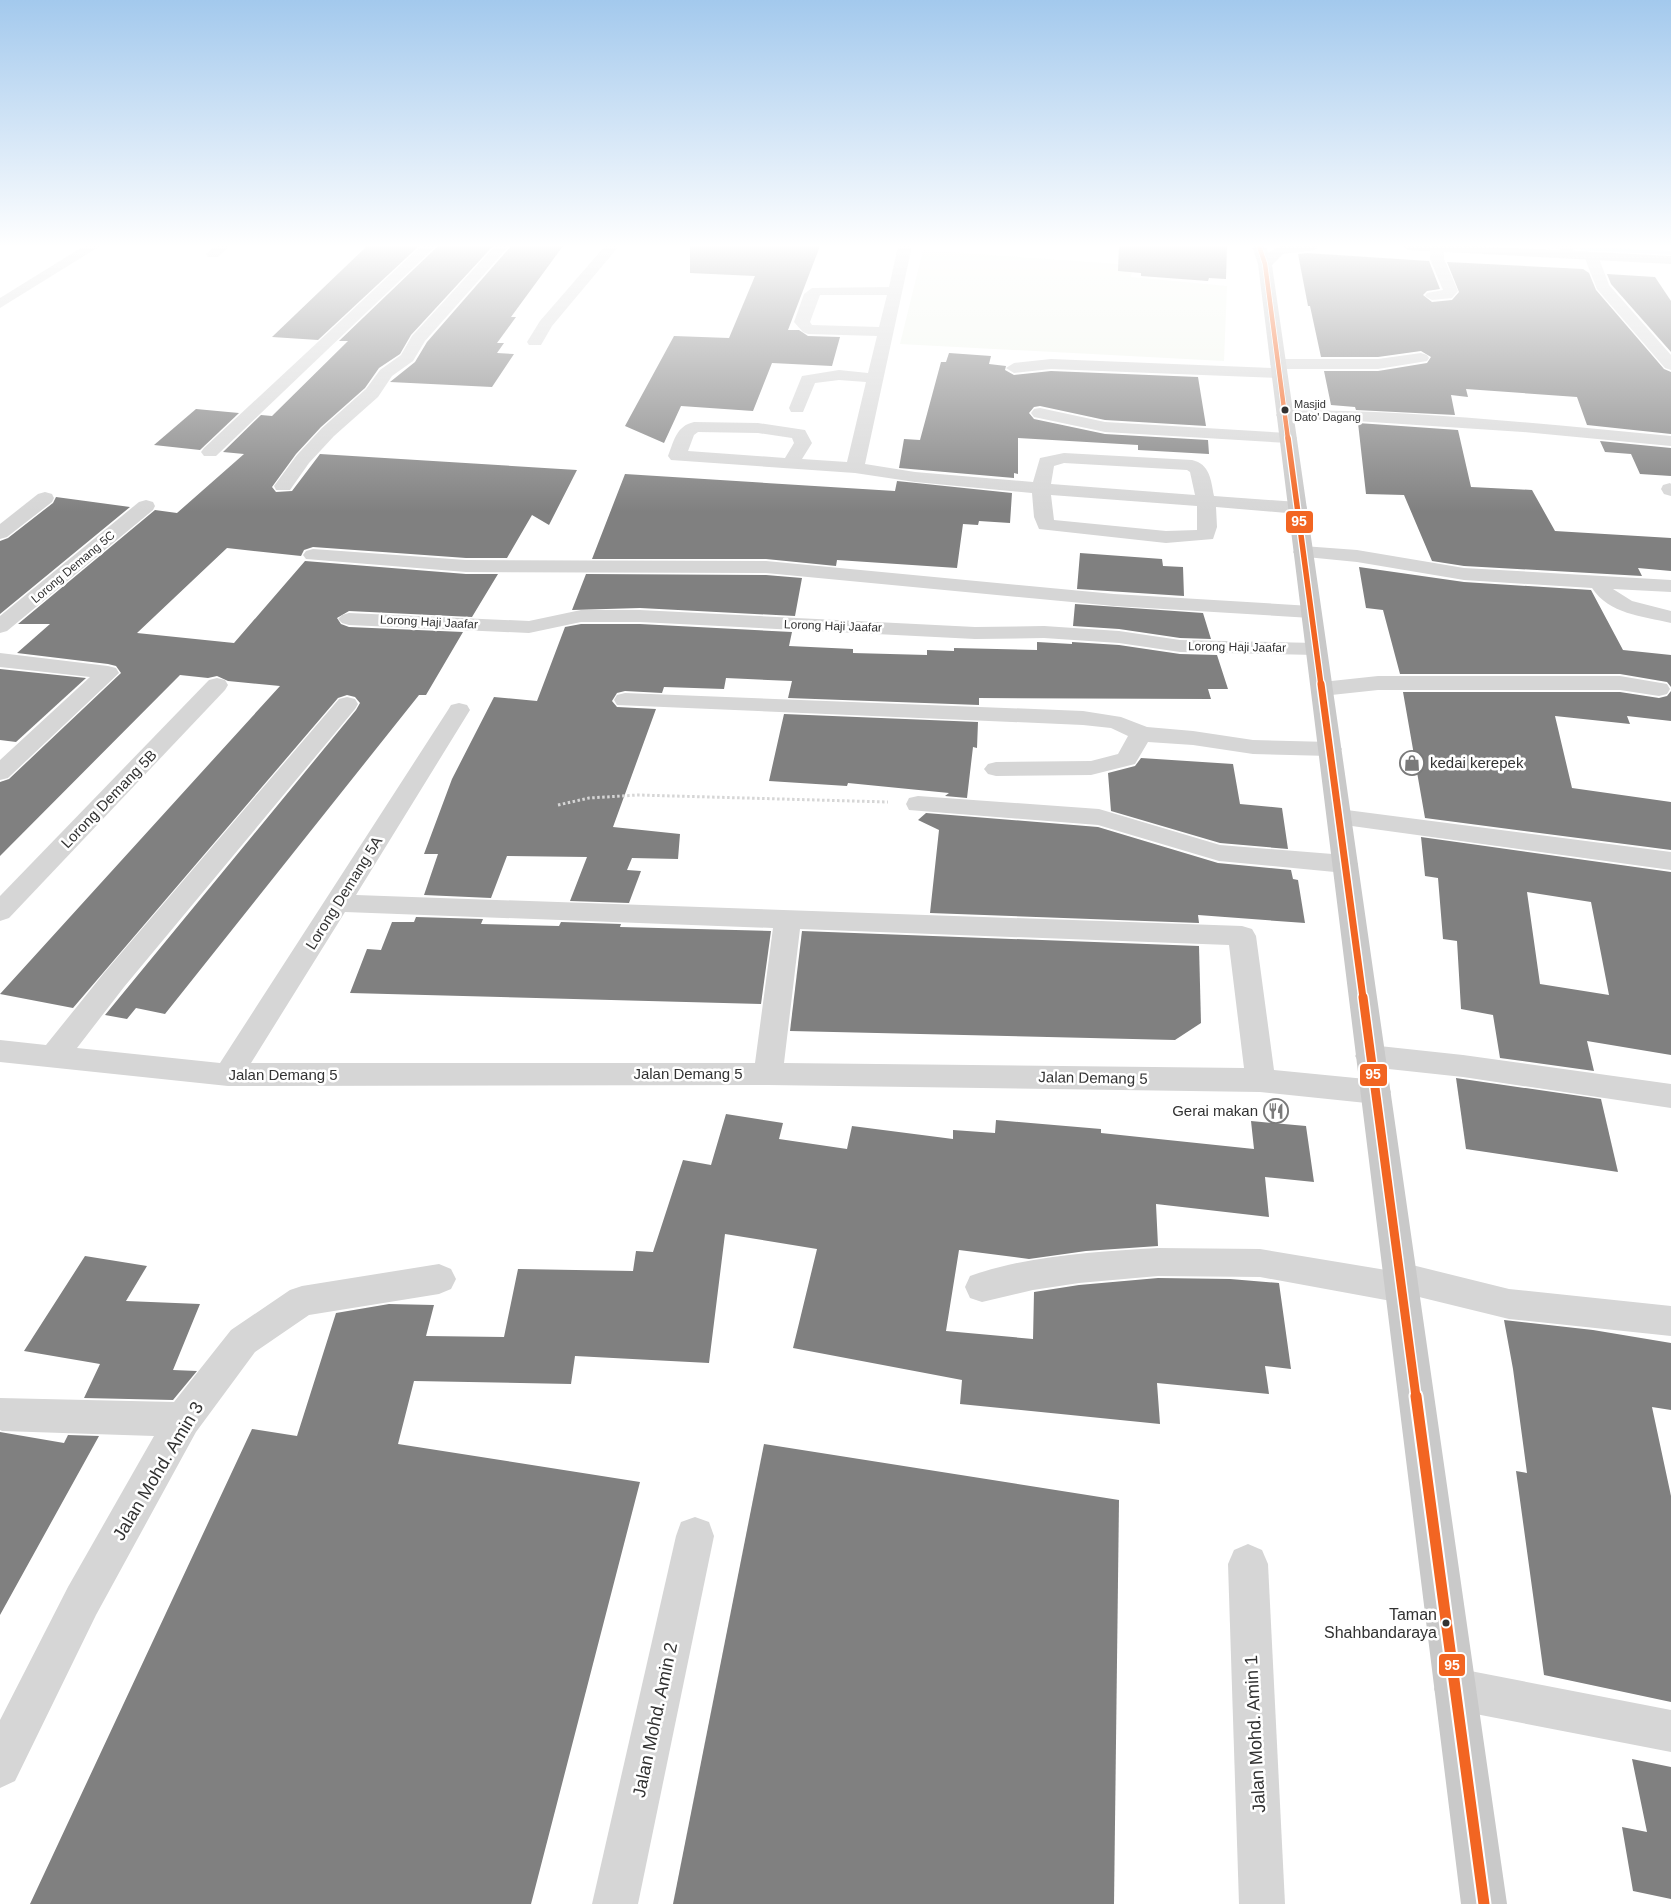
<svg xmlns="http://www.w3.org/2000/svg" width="1671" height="1904" font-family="Helvetica,sans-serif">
<rect width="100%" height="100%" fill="#fff"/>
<path fill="#f2f6ee" d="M923,250L1133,265L1131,277L1227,286L1224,361L900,344Z"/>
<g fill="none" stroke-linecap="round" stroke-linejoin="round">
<path fill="#dbe9f4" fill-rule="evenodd" d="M1542,246H1572L1671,251V255L1545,248Z"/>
</g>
<g fill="#808080" fill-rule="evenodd">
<path d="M367,246H419L318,340L272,337Z"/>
<path d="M438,246H493L411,335L400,354L379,368L365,388L321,427L296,454L272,487L276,492L292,491L320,454L577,470L549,525L532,515L507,558H466L313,547L304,550L301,556L227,548L137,633L234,643L305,561L466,574H498L472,617L349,611L337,618L341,624L349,627L463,632L426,695H419L165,1014L136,1008L127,1019L105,1015L356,710L360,703L355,697L347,695L338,698L73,1008L0,994L280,686L228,681L217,676L208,678L180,675L0,856V782L9,779L121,673L116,666L108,664L17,653L50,624H18L155,510L177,513L244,454L223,452L261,415L272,416L348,341H339Z"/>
<path d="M511,246H563L511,317H516L497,343H504L497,353L514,354L492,387L390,382L415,362L427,342Z"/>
<path d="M690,246H820L788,330H799L808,336L840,337L832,366L772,363L753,411L681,406L664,443L625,426L674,336L729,338L755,276L690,273Z"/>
<path d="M1119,246H1227L1226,279L1209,278L1208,281L1141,276V273L1118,271Z"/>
<path d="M1307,253L1429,261L1440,289L1427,291L1423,295L1432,302L1452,300L1459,292L1447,262L1583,269L1589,273L1596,290L1664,369L1671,372V434L1587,425L1577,397L1466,389L1468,397L1451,395L1455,415L1356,410L1355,407L1331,405L1324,371H1378L1427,363L1431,357L1421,351L1378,357H1321L1310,306H1308L1298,254Z"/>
<path d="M1607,274L1655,277L1671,301V352L1611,284Z"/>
<path d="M949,353L991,356L989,364L1006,366L1005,370L1014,375L1051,371L1198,377L1206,426L1105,420L1040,406L1034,407L1029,413L1034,419L1105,434L1208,440L1209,454L1138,450V445L1018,438V474L1014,473V478L899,468L904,439L920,440L941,362H946Z"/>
<path d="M196,409L239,413L200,450L154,445Z"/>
<path d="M1358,423L1458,430L1471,487L1532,490L1555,531L1671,538V571L1638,568L1642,576L1464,566L1432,561L1404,495L1366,494Z"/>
<path d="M1600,441L1671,448V476L1640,474L1631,454L1605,452Z"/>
<path d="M625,474L895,491L897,481L1012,493L1010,523L979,521L978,525L963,524L957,568L837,560L836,566L766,559H592Z"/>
<path d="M56,497L130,507L0,614V541L8,538L53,503Z"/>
<path d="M1080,553L1162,559L1163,566L1183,567L1184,596L1077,589Z"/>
<path d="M1359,567L1464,582L1591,590L1623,650L1671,655V687L1667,682L1620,674H1400L1383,610L1366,608Z"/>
<path d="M586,574L766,575L802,578L795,616L640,608L572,610Z"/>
<path d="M1075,604L1203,613L1211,639L1180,638L1119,629L1073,626Z"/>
<path d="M581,624H640L792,632L789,646L853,649V653L927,655V650L954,651V648L1037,650V642L1072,644V642L1119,645L1180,654L1217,655L1228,689H1208L1211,699L979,698V705L788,698L792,681L726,678L724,689L664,687L662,693L625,691L617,693L612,701L617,707L656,709L613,827L680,834L678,859L632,858L627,870L641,871L629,903L570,901L587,857L507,856L491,898L424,895L438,854H424L452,779L494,697L537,701L565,627Z"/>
<path d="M0,669L86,678L16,742L0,740Z"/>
<path d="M1671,691V721L1627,716L1630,724L1555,716L1572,788L1671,802V850L1425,818L1403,692H1620L1659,698L1667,696Z"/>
<path d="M784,714L978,722L977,748L973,747L967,798L945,796L949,793L848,783L847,786L769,781Z"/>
<path d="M1141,758L1233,764L1240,804L1282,808L1288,849L1220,843L1111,811L1108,773L1135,766Z"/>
<path d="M926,813L1098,827L1218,863L1291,870L1293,879L1298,880L1305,923L1198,915L1199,923L930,913L939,830L918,820Z"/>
<path d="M1421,837L1671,872V1055L1587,1041L1594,1071L1500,1058L1493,1015L1461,1009L1457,941L1443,939L1438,878L1425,876ZM1527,892L1591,902L1609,995L1540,984Z"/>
<path d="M416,917L483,919L481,924L559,926L561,922L621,924L620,927L771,931L761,1004L350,993L367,949L381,950L392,922H414Z"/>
<path d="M802,931L1199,946L1201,1023L1175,1040L790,1031Z"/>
<path d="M1456,1078L1601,1099L1618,1172L1466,1149Z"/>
<path d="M726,1114L783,1123L779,1139L847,1149L852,1126L953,1139V1130L995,1133L996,1120L1101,1129V1133L1254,1149L1251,1121L1306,1126L1314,1182L1265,1177L1269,1217L1156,1204L1158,1246L1086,1251L1029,1259L959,1250L946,1331L1033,1339L1034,1292L1079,1285L1158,1278L1230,1279L1279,1283L1291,1369L1265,1366L1269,1394L1157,1383L1160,1424L960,1404L962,1380L793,1348L817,1249L725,1234L709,1363L575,1356L571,1384L414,1381L398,1444L640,1482L531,1904H30L252,1429L297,1436L336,1313L389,1304L434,1305L426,1336L504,1337L518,1269L633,1271L636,1251L653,1252L683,1160L711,1165Z"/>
<path d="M85,1256L147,1266L126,1301L200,1304L173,1370L197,1371L173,1400L84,1398L100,1364L24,1351Z"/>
<path d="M1504,1320L1593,1330L1671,1343V1410L1652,1407L1671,1496V1702L1544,1675L1516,1471L1527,1473L1513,1369Z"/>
<path d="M0,1432L64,1443L68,1435L99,1436L0,1615Z"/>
<path d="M764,1444L1119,1500L1114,1904H673Z"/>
<path d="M1632,1759L1671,1767V1899L1633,1891L1622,1827L1647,1832Z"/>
</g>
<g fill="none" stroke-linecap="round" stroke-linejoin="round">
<path stroke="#d6d6d6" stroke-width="3" stroke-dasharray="2.5 2.5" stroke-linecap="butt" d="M558,805L589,798L638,795L888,802"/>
<g fill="#d6d6d6" fill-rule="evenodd">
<path d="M84,246H100L0,308V298Z"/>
<path d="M215,246H230L218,257H208L206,254Z"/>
<path d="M421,246H436L216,456H204L201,452L204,448Z"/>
<path d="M495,246H509L425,341L413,361L392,376L378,397L334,436L309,463L290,490H276L274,486L297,455L322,428L366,389L380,370L401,355L412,336Z"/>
<path d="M605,246H619L552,326L541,345H529L527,342L540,321Z"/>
<path d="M898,246H912L865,464L915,472L1033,482L1040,458L1064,453L1192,460C1210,464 1211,480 1214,496L1298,502L1305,504L1307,508L1305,512L1298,514L1216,507L1217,527L1213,539L1166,543L1039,529L1034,517L1032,493L915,482L855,473L671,460L668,456C674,441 676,426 694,422L758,423L805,430L812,443L802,459L847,462L866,382L839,380L815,383L803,412H791L789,408L802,376L839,370L868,373L877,336L808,334L803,332L794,322L804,294L812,288L889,287ZM820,295H887L879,327L812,325L810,322ZM698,432L758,433L792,438L794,443L785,458L688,451L694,435ZM1064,463L1187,470L1190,472L1195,495L1051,484L1054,466ZM1051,495L1197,506V530L1166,531L1054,520Z"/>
<path d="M1431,246L1444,247V259L1458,291L1452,298L1432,300L1425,296L1427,293L1443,290L1430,259Z"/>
<path d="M1558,246H1572L1574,254L1567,258L1562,257Z"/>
<path d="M1591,252L1598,256L1609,285L1671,355V370L1665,368L1597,289L1584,256Z"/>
<path d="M1421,353L1427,355L1429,358L1427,361L1378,369H1282L1287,373L1279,378L1051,369L1014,373L1006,368L1014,363L1051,359L1274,368L1270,364L1278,359H1378Z"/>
<path d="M1040,408L1105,422L1288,433L1294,434L1297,438L1294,442L1288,443L1105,432L1034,417L1031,413L1034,409Z"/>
<path d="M1285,410C1414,410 1543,424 1671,436V446L1523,432L1341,420L1279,419L1276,415L1279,411Z"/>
<path d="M1670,483L1671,484V496L1664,494L1661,489L1663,485Z"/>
<path d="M45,492L52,494L54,498L52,502L7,537L0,539V524L38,494Z"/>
<path d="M146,500L153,502L155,506L153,510L7,631L0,633V616L139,502Z"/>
<path d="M1303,546L1357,550L1464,568L1671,580V592L1613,589L1632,601L1671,611V623C1642,616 1609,614 1592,588L1464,580L1357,562L1296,556L1293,552L1296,548Z"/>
<path d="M313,549L466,560L766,561L1114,594L1311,606L1318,608L1321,612L1318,616L1311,618L1114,606L766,573L466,572L306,559L303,555L306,551Z"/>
<path d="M581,610H640L975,627L1044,626L1119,631L1180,640L1316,643L1324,644L1327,649L1324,654L1316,655L1180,652L1119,643L1044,638L975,639L640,622H581L529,633L349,625L342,623L338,619L342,615L349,613L529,621Z"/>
<path d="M0,653L108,666L116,668L119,673L8,778L0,780V760L90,677L0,667Z"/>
<path d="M1378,676H1620L1667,684L1670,689L1667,694L1659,696L1620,690H1378L1322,696L1314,694L1311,689L1314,684L1322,682Z"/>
<path d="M217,678L225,680L228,685L225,690L9,918L0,921V896L209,680Z"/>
<path d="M625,693L1083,711L1121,717L1147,727L1193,731L1253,740L1330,742L1338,744L1342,749L1338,754L1330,756L1253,754L1193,745L1148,742L1135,764L1091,775L996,776L988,774L984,769L988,764L996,762L1091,761L1118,754L1128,736L1111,728L1083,725L617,705L614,700L617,695Z"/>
<path d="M347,697L355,699L358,704L355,709L124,987L77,1048L220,1063L448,710L451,705L459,703L467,705L470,710L356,895L1242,926L1252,929L1256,936L1274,1070L1376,1080L1387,1084L1391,1092L1387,1100L1376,1104L1260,1092L768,1085L228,1086L0,1062V1040L46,1045L104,973L339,699ZM345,912L773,928L755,1063H251ZM800,929L1229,945L1244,1068L784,1063Z"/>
<path d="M918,796L1099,809L1220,845L1345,855L1354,858L1358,864L1354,870L1345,873L1219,861L1098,825L909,810L906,804L909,798Z"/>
<path d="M1339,809L1671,852V870L1330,823L1327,817L1330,811Z"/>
<path d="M1370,1045L1463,1055L1671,1084V1108L1463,1077L1370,1067L1360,1064L1355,1056L1360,1048Z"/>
<path d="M1158,1248L1260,1249L1386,1270L1388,1267L1400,1262L1509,1289L1671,1306V1336L1509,1319L1415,1296L1414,1299L1402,1303L1260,1277L1158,1276L1079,1283L1033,1290L982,1302L970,1298L965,1287L970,1276C1030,1255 1095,1252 1158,1248Z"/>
<path d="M439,1264L451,1269L456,1279L451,1289L439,1294L309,1315L255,1352L196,1432L96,1615L15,1781L0,1788V1720L68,1587L154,1436L2,1431L0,1430V1398L174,1402L231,1330L290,1290L302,1286Z"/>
<path d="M695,1517L709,1522L714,1536L638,1904H592L676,1536L681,1522Z"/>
<path d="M1248,1544L1262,1550L1268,1564L1285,1904H1239L1228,1564L1234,1550Z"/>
<path d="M1455,1668L1671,1710V1752L1455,1710L1440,1704L1434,1689L1440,1674Z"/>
</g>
<g fill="#c9c9c9" fill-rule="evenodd">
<path d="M1252,246H1266L1268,253L1279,246H1321L1314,250L1283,254L1272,265L1507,1904H1461L1258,264Z"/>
<path d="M1401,246H1479L1671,256V264L1408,250Z"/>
</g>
<defs>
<path id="bus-1-far4" d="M1259,246L1265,264L1288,439"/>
<path id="bus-1-far3" d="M1288,438L1321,685"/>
<path id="bus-1-far2" d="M1321,684L1363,998"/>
<path id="bus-1-far1" d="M1363,997L1416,1397"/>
<path id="bus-1" d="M1416,1396L1484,1904"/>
</defs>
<use href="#bus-1-far4" stroke="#fff" stroke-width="6"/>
<use href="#bus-1-far3" stroke="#fff" stroke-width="8"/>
<use href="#bus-1-far2" stroke="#fff" stroke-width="10"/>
<use href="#bus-1-far1" stroke="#fff" stroke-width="12"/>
<use href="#bus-1" stroke="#fff" stroke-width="15"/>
<use href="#bus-1-far4" stroke="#f26522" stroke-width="4.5"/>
<use href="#bus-1-far3" stroke="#f26522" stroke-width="5.5"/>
<use href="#bus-1-far2" stroke="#f26522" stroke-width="7"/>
<use href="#bus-1-far1" stroke="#f26522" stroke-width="9"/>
<use href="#bus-1" stroke="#f26522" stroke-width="11"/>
</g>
<linearGradient id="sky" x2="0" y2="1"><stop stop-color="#a3c9ed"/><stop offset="0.48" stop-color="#fff"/><stop offset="1" stop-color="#fff" stop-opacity="0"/></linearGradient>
<rect width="1671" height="512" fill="url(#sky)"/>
<defs>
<symbol id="shop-ring" viewBox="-11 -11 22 22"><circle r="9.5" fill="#fff" stroke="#7a7a7a" stroke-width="1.5"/><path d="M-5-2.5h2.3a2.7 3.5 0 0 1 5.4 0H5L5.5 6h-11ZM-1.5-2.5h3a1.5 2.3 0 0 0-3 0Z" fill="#7a7a7a"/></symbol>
<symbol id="restaurant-ring" viewBox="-11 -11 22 22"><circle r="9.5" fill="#fff" stroke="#7a7a7a" stroke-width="1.5"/><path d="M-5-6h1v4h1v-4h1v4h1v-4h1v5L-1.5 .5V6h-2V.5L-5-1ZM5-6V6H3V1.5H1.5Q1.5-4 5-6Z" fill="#7a7a7a"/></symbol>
</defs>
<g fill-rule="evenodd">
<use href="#shop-ring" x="1398" y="749" width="28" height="28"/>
<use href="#restaurant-ring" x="1262" y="1097" width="28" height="28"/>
</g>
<g fill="#323232" stroke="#fff" stroke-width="2">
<circle cx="1285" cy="410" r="4.5"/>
<circle cx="1446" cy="1623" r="4.5"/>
</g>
<g text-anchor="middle" stroke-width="5" stroke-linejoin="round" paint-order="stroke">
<g font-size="11" fill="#323232" stroke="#fff" text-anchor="start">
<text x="1294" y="408">Masjid<tspan x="1294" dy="13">Dato' Dagang</tspan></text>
</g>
<g font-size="12" fill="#323232" stroke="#fff">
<text transform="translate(73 567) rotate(-40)" y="4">Lorong Demang 5C</text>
<text transform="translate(429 622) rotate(3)" y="4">Lorong Haji Jaafar</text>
<text transform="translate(833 626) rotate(2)" y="4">Lorong Haji Jaafar</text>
<text transform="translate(1237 647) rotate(1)" y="4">Lorong Haji Jaafar</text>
</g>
<g font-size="15" fill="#323232" stroke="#fff" text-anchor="start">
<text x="1430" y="768">kedai kerepek</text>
<text x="1258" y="1116" text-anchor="end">Gerai makan</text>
</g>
<g font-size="15" fill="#323232" stroke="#fff">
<text transform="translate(109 799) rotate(-46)" y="5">Lorong Demang 5B</text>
<text transform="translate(344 893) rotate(-58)" y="5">Lorong Demang 5A</text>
<text x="688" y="1079">Jalan Demang 5</text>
<text x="283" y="1080">Jalan Demang 5</text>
<text transform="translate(1093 1078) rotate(1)" y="5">Jalan Demang 5</text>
</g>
<g font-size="16" fill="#323232" stroke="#fff" text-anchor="end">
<text x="1437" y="1620">Taman<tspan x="1437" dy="18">Shahbandaraya</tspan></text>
</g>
<g font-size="18" fill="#323232" stroke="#fff">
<text transform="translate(158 1471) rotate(-59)" y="6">Jalan Mohd. Amin 3</text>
<text transform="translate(655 1720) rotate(-78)" y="6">Jalan Mohd. Amin 2</text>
<text transform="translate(1255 1734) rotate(-93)" y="6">Jalan Mohd. Amin 1</text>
</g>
</g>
<g stroke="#fff" stroke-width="2">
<rect x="1285" y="510" width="29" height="24" rx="5" fill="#f26522"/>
<rect x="1359" y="1063" width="29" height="24" rx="5" fill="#f26522"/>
<rect x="1438" y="1653" width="28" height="24" rx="5" fill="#f26522"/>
</g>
<g font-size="14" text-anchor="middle" font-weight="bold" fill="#fff">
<text x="1299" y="526">95</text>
<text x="1373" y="1079">95</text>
<text x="1452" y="1670">95</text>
</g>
</svg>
